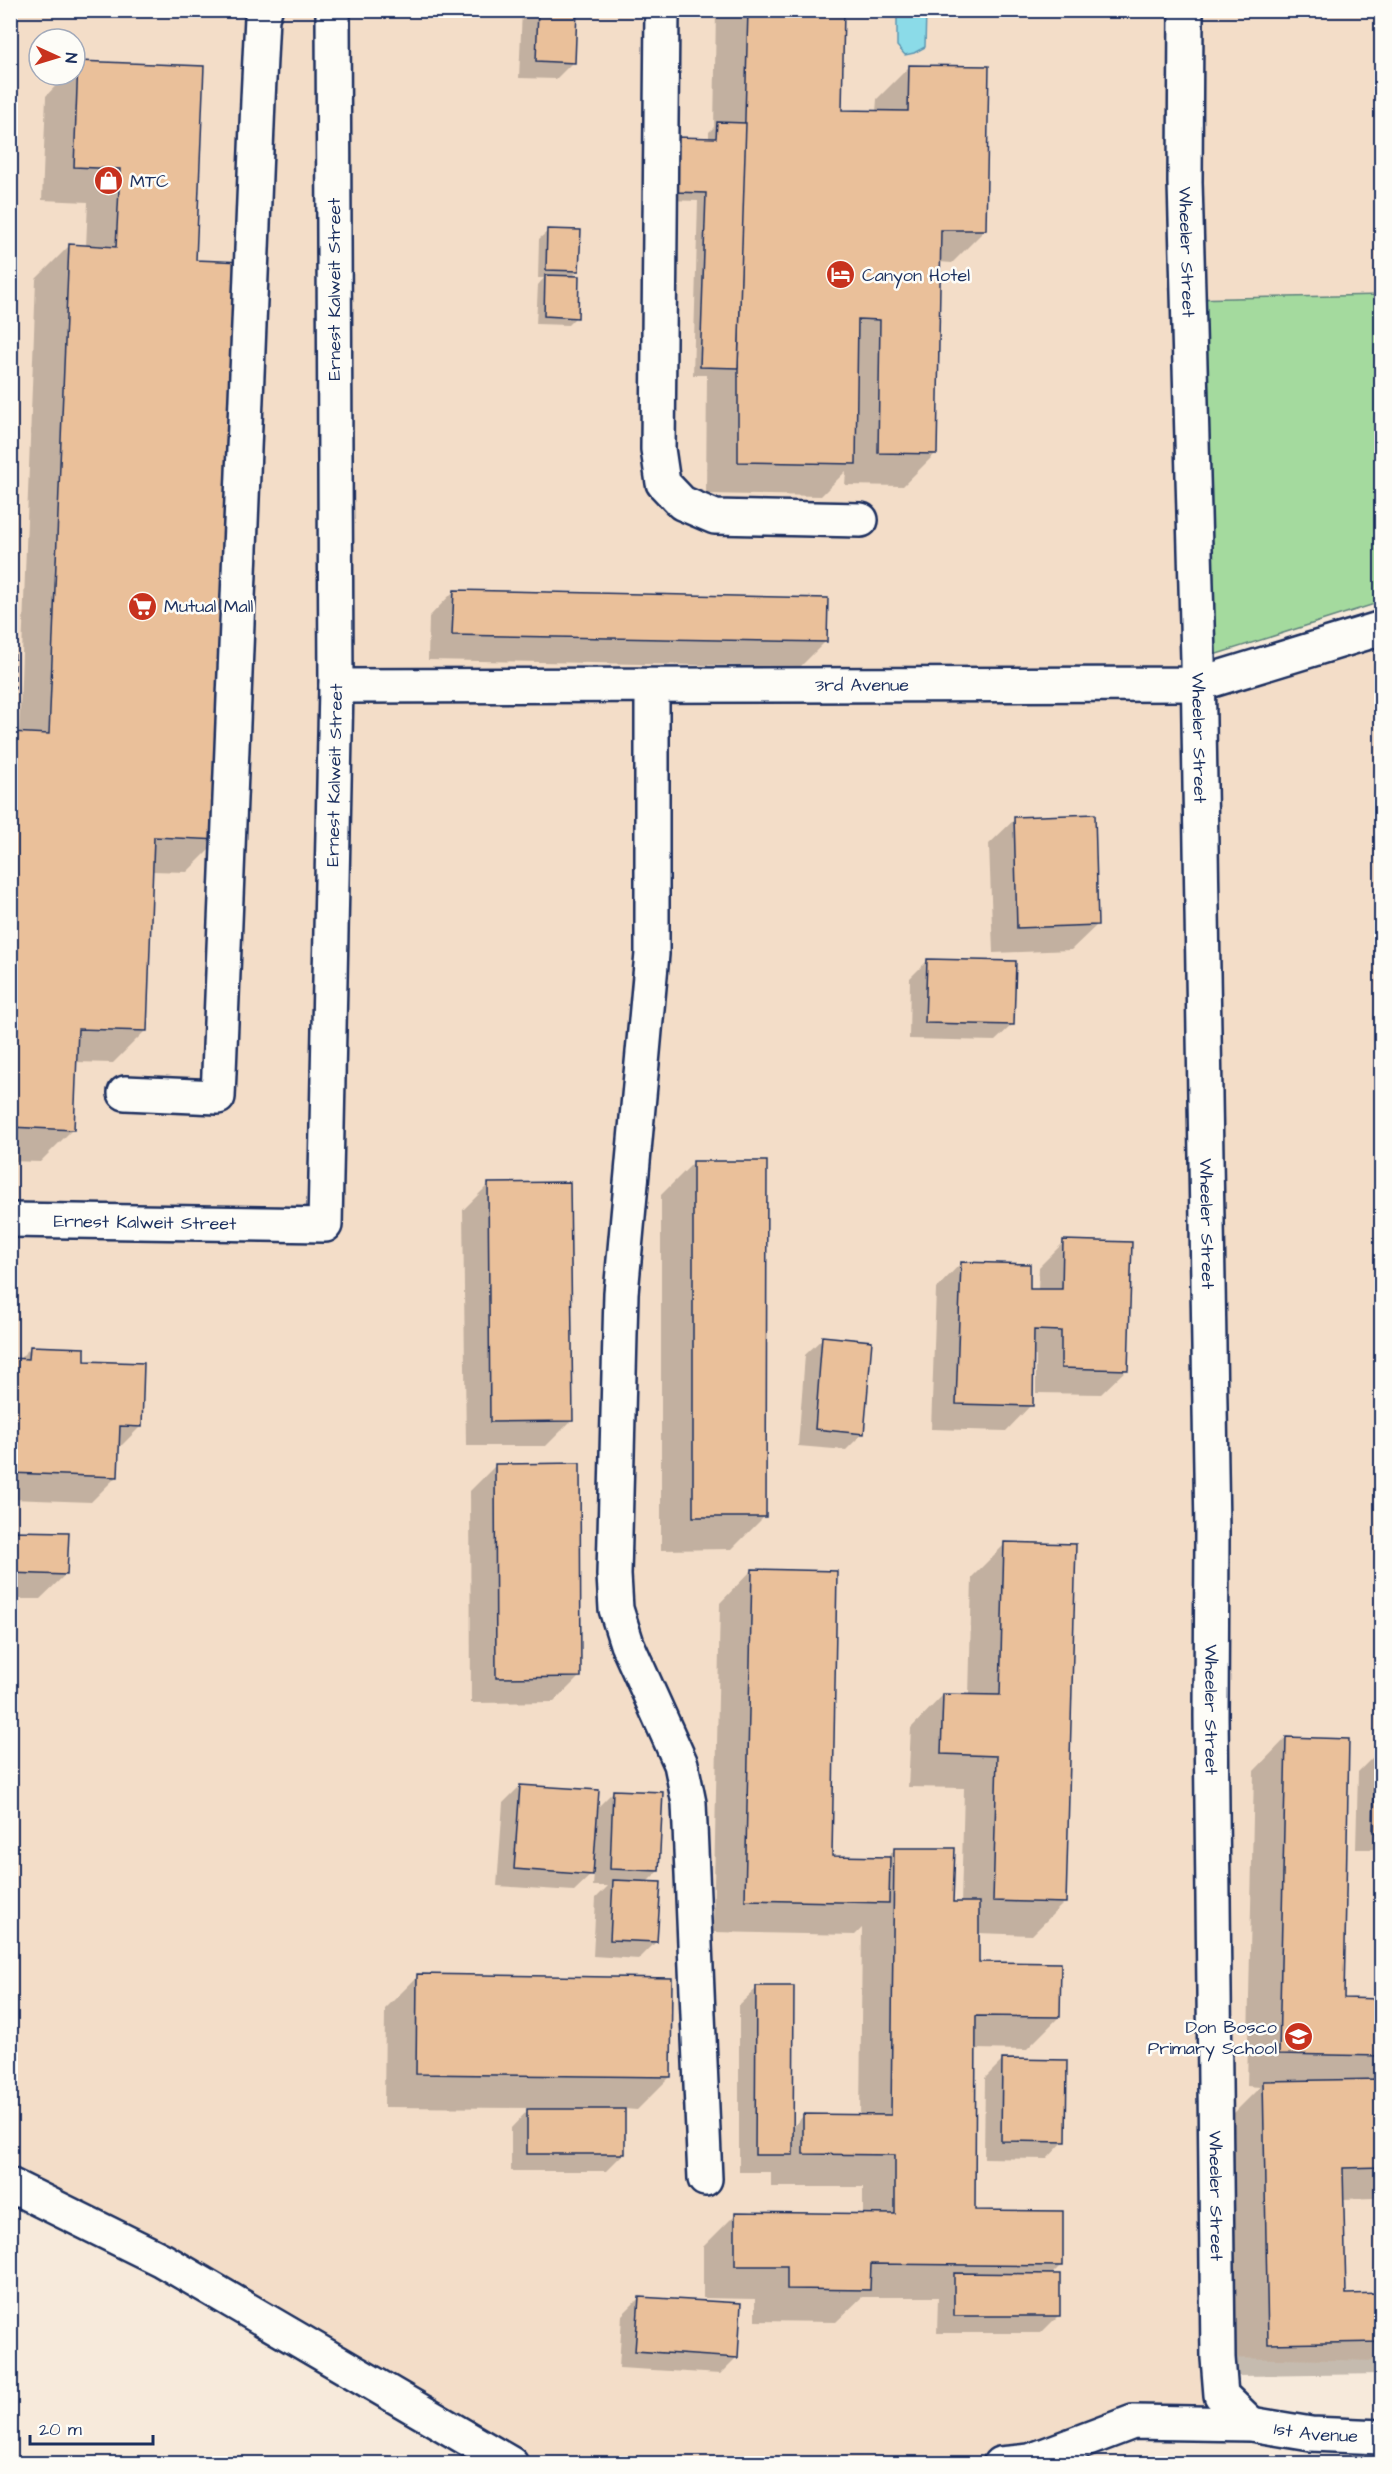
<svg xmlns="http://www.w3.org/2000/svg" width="1392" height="2474" font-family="'Architects Daughter',sans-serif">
<rect width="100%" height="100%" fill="#f7eadb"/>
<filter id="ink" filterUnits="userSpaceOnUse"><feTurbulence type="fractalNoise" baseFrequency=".0167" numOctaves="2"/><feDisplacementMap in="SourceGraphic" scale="12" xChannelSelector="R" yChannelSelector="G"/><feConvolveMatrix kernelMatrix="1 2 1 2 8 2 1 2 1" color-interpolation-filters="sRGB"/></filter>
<g filter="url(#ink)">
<path fill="#f3ddc8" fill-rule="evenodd" d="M10,11H1381V295L1188,299L1199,683L1381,628V2361L1218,2358L1251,2424L1133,2422L1000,2464L511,2463L11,2185ZM39,39H75V75H39Z"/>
<path fill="#a4da9e" stroke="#60847e" stroke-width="1.5" d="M1382,295L1381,602L1198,660L1188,299Z"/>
<path fill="#8bdbe8" stroke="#5e96b1" stroke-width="1.5" d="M897,11H926L925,47L914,53L905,55L897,46Z"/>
<g fill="#0003">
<path d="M522,10H575L573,62L556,79L519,78Z"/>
<path d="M716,10H842L841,112H876L877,99L910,66L985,230L952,263L939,262L936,453L903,486L845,485L846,471L821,496L706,494L707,375H693L698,201L666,200L709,139V132L714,127Z"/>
<path d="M79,63L195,262L220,839L187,872L152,871L146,1030L113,1063L75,1062L73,1129L40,1162L10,1161V734H19L36,279L69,246L86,247L88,202L42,200L46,96L66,75H75V66Z"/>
<path d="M548,231L578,271L571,278L576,317L568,325L536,324L538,285L544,278H538L539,239Z"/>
<path d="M454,591L825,642L800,667L428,660L429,617Z"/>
<path d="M1015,819L1097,925L1071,950L993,953L989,844Z"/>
<path d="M928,960L1013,1024L995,1041L909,1039L910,978Z"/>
<path d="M694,1162L765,1516L732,1549L661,1550V1195Z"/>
<path d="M489,1184L571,1421L546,1446H466L463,1210Z"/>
<path d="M1064,1242L1127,1369L1101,1394L1036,1393V1356H1032L1031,1405L1006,1431L931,1429L936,1289L961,1263L1028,1290H1038L1039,1267Z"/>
<path d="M823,1338L863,1433L846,1450L798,1446L805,1355Z"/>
<path d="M31,1347L83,1362L140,1427L118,1449L116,1477L91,1502L10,1499V1360H18Z"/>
<path d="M496,1465L580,1676L554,1702L471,1703L470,1491Z"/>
<path d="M10,1532L66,1574L40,1599H10Z"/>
<path d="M1005,1544L1065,1902L1032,1935L978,1933L977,1964L1059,2017L1026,2050L975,2049L974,2212L1061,2265L1051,2275L1058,2316L1041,2333H937L938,2297H862L836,2322L755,2321V2299L703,2298V2247L736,2214L863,2215V2187H771V2172H739V2005L757,1988L792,2128L804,2115L860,2116L862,1928L855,1935L713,1932L720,1603L752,1570L831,1858L886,1859L895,1849L952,1904H961L964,1788L908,1787L911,1728L943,1695L969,1696L972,1577Z"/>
<path d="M1286,1738L1342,1999L1382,2000V2191L1374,2198L1342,2199L1345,2295L1382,2294V2374L1236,2376L1231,2116L1260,2087L1247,2086L1254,1771Z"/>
<path d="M1376,1754H1382V1849H1356L1358,1772Z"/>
<path d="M520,1786L596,1809L614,1791L658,1871L646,1883L656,1942L639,1959L593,1956L596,1898L608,1886H593L594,1872L574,1891L497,1886L503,1803Z"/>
<path d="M418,1976L670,2077L637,2110L624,2109L623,2154L606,2171H511V2128L530,2108L384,2107L385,2009Z"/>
<path d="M1003,2060L1064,2141L1047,2159L984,2158L985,2078Z"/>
<path d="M639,2298L737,2357L720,2374L619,2368L622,2315Z"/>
</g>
<g fill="#eac09a" stroke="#1b2f5e" stroke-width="1.5">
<path d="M538,10H577L575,63L536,61Z"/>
<path d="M748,10H844L842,110L908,111L909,65L989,66L986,230H941L937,454L878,453L880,320L858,319L856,464L738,462V368Z"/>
<path d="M78,61L204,66L196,260L244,262L221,840L154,837L147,1031L78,1029L74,1130L10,1127V732L49,734L69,244L116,247L120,169L74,167Z"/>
<path d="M717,122L746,123L738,368L700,367L706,193L674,192L675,137L716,138Z"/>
<path d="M547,229L581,230L579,271L546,270Z"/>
<path d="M545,275L579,276L578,318L544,316Z"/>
<path d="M454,590L828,598L827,642L452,635Z"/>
<path d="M1095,814L1098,925L1017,928L1014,817Z"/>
<path d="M927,959L1016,961L1014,1025L925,1023Z"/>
<path d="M693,1161H767L766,1517H693Z"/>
<path d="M570,1182L573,1421L490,1422L488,1183Z"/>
<path d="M1063,1240L1132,1242L1128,1370L1061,1368V1331L1034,1330L1033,1406L956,1404L961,1262L1030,1264V1289H1062Z"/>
<path d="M822,1336L872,1341L864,1434L815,1429Z"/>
<path d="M30,1346L85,1348V1361L144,1363L142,1427L120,1426L118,1477L10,1473V1358L29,1359Z"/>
<path d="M580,1463L581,1677L496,1678L495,1464Z"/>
<path d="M10,1531L69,1532L67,1575L10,1573Z"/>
<path d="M1004,1542L1076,1544L1066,1903L993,1901L997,1756L941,1754L943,1694L1000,1695Z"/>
<path d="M752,1569L837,1571L832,1856L890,1857L889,1903L745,1900Z"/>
<path d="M1286,1737L1349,1739L1344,1998L1382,1999V2056L1279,2054Z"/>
<path d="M1375,1753H1382V1832H1373Z"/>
<path d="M520,1785L599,1790L593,1875L514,1869Z"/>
<path d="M613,1790L663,1792L659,1871L610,1869Z"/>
<path d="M894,1848H955L953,1902H979V1962L1061,1963L1060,2017L976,2016L975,2210L1063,2211V2266L871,2264L870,2290L787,2289V2266H735V2212L895,2214V2155L803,2154V2114L891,2115Z"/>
<path d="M613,1880L661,1882L657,1942L610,1940Z"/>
<path d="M417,1974L672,1978L671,2077L416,2074Z"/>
<path d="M756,1986H794L793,2155H755Z"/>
<path d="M1002,2059L1067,2060L1066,2142L1001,2141Z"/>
<path d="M1382,2079V2167L1343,2168L1346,2294L1382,2293V2342L1268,2344L1263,2081Z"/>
<rect x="527" y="2109" width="98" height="45"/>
<path d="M954,2273L1060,2274V2316H954Z"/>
<path d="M639,2297L741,2303L738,2358L635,2351Z"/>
</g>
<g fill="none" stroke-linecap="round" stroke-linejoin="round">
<defs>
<g id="minor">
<path d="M662,10L658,449L663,483L682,503L715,517L861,520"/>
<path id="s1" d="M1186,10L1185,182L1198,660L1212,1532L1211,1715L1218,2358L1221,2395L1251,2424"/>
<path id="s2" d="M336,686L1199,684L1382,628"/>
<path d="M652,687V954L621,1293L614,1575L616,1609L627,1644L681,1764L689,1803L705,2179"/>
<path d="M125,1093L218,1097L258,100L262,17L265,10"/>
<path id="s3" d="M10,1220L325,1225L336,686L333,10"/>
<path id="s4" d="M1000,2464L1030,2461L1133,2422L1251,2424L1311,2434L1382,2437"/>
</g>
<path id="highway" d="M10,2185L162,2260L511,2464"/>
</defs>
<use href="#minor" stroke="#1b2f5e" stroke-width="38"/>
<use href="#highway" stroke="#1b2f5e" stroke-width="38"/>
<path stroke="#1b2f5e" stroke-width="4" stroke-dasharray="6 4.5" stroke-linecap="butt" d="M10,465L14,688H10"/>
<use href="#minor" stroke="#fdfcf7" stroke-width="33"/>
<use href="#highway" stroke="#fdfcf7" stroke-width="33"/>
</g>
</g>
<defs>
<symbol id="shop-disc" viewBox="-11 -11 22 22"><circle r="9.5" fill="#c8321e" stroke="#fdfcf7"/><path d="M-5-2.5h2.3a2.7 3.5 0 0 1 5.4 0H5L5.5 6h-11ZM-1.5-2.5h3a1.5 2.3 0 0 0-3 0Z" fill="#fff"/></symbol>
<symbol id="hotel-disc" viewBox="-11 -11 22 22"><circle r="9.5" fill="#c8321e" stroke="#fdfcf7"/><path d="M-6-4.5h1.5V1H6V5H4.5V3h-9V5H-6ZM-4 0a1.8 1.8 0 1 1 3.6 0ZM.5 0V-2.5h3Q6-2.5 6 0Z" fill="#fff"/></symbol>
<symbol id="supermarket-disc" viewBox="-11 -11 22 22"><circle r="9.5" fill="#c8321e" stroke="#fdfcf7"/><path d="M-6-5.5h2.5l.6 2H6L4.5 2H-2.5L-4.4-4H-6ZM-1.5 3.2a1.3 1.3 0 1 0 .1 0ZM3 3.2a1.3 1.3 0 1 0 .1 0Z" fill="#fff"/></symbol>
<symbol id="school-disc" viewBox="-11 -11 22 22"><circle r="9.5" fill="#c8321e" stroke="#fdfcf7"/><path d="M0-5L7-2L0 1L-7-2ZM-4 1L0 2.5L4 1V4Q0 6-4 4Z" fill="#fff"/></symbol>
</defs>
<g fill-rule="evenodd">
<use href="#shop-disc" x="92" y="164" width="33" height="33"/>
<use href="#hotel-disc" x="824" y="258" width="33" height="33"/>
<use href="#supermarket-disc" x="126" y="590" width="33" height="33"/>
<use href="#school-disc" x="1282" y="2020" width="33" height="33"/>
</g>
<g text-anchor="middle" stroke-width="5" stroke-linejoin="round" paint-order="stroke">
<g font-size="18" fill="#1b2f5e" stroke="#fdfcf7" text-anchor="start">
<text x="130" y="187">MTC</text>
<text x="862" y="281">Canyon Hotel</text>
<text x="164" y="612">Mutual Mall</text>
<text x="1277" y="2033" text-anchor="end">Don Bosco<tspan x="1277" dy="21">Primary School</tspan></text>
</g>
<g font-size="18" fill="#1b2f5e" stroke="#fdfcf7">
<text dy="6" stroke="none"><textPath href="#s1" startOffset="242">Wheeler Street</textPath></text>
<text transform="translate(334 289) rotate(-90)" y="6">Ernest Kalweit Street</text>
<text dy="6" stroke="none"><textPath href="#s2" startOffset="526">3rd Avenue</textPath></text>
<text dy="6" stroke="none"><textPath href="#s1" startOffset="728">Wheeler Street</textPath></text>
<text dy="6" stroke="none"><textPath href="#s3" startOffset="765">Ernest Kalweit Street</textPath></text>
<text dy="6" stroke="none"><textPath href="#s3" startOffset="135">Ernest Kalweit Street</textPath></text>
<text dy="6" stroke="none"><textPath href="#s1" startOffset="1214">Wheeler Street</textPath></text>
<text dy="6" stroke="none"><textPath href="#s1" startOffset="1700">Wheeler Street</textPath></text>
<text dy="6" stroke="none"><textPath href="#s1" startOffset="2186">Wheeler Street</textPath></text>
<text dy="6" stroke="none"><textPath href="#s4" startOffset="324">1st Avenue</textPath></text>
</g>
</g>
<rect width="1392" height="2474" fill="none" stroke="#fdfcf7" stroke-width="36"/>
<rect x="18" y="18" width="1356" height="2438" fill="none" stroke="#1b2f5e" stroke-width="2" filter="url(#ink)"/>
<g transform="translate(57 57) rotate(94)"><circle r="28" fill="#fdfcf7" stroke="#a3aaba" stroke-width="1.5"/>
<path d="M0-4.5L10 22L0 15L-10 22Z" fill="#c8321e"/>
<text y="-9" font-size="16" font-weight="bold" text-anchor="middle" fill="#1b2f5e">N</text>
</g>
<path d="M30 2435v9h123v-9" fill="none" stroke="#1b2f5e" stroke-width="3"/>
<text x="39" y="2435" font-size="18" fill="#1b2f5e" stroke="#fdfcf7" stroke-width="4.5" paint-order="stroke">20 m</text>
</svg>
